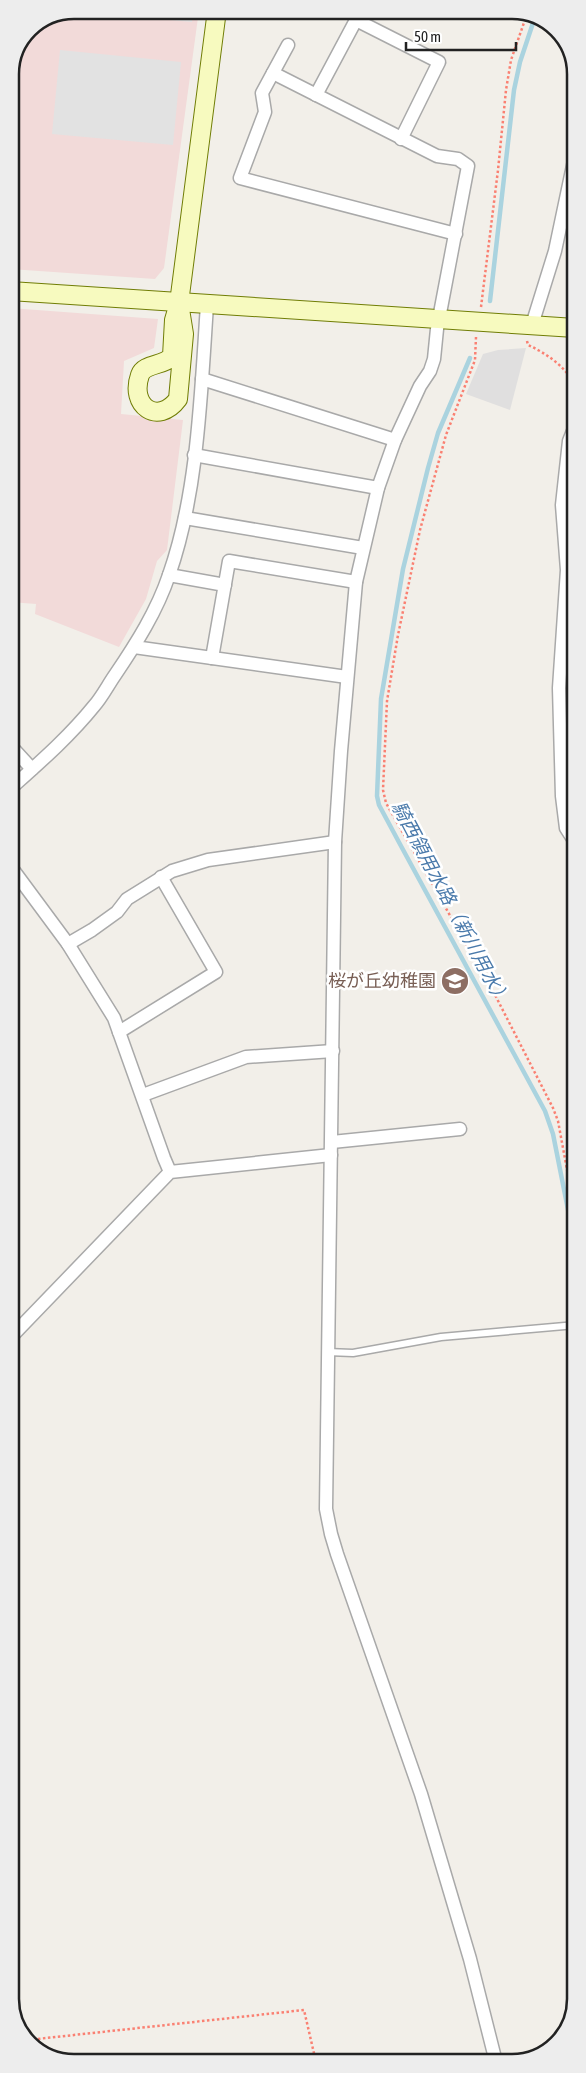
<svg xmlns="http://www.w3.org/2000/svg" width="586" height="2073" font-family="'Asap Condensed','Noto Sans JP',sans-serif">
<rect width="100%" height="100%" fill="#f2efe9"/>
<path fill="#e0dfdf" d="M526,348L510,410L466,394L483,354L498,350Z"/>
<g fill="#f2dad9">
<path d="M74,10H199L164,268L155,279L10,269V73L29,28Z"/>
<path d="M10,308L158,319L154,348L124,361L121,414L183,420L167,550L157,561L146,599L119,647L35,614L36,604L10,602Z"/>
</g>
<g fill="#e2e2e2">
<path d="M74,10H193L192,22L71,11Z"/>
<path d="M60,50L181,62L173,145L52,134Z"/>
</g>
<g fill="none" stroke-linecap="round" stroke-linejoin="round">
<g stroke="#aad3df" stroke-width="4.5">
<path d="M490,301L514,90L520,62L535,17"/>
<path d="M470,358L438,433L428,468L403,569L381,699L377,796L379,805L401,846L545,1111L553,1134L576,1250"/>
</g>
<defs>
<path id="lane" d="M327,1352L353,1353L441,1337L576,1325"/>
<g id="street">
<path d="M288,45L262,93L265,112L240,178L456,234"/>
<path d="M273,73L437,156L458,159L468,166L437,329L434,359L430,371L420,386L395,440L378,488L356,582L341,751L335,842L326,1509L331,1534L337,1554L421,1794L470,1959L496,2062"/>
<path d="M316,95L356,20L439,62L401,139"/>
<path d="M532,325L555,251L575,156"/>
<path d="M202,379L395,440"/>
<path d="M575,426L569,441L562,505L567,570L559,688L562,796L566,828L575,842"/>
<path d="M194,455L378,488"/>
<path d="M185,518L363,548"/>
<path d="M169,575L225,585"/>
<path d="M134,647L347,677"/>
<path d="M212,658L229,561L356,582"/>
<path d="M10,745L32,769"/>
<path d="M10,789C39,763 69,737 94,706C102,697 108,685 115,675C136,644 157,611 169,575C198,493 201,392 207,305"/>
<path d="M11,867L68,944L114,1018L164,1158L170,1172"/>
<path d="M68,944L92,930L117,912L127,899L172,871L208,860L335,842"/>
<path d="M119,1032L216,972L161,877"/>
<path d="M143,1095L246,1057L333,1051"/>
<path d="M332,1142L460,1129"/>
<path d="M11,1337L170,1172L331,1155"/>
</g>
<g id="secondary">
<path d="M10,291L575,328"/>
<path d="M179,303L184,334L178,399C158,426 129,406 140,375C144,363 165,366 172,356L174,320L179,303L217,10"/>
</g>
</defs>
<use href="#lane" stroke="#a9a9a9" stroke-width="9"/>
<use href="#street" stroke="#a9a9a9" stroke-width="15"/>
<use href="#secondary" stroke="#707d05" stroke-width="20"/>
<g stroke="#fa8072" stroke-width="2.5" stroke-dasharray="2.5 2.5" stroke-linecap="butt">
<path d="M481,307L498,170L506,90L511,60L527,14"/>
<path d="M476,337L475,360L446,435L420,530L398,635L387,701L383,790L386,803L493,991L553,1108L558,1121L575,1213"/>
<path d="M527,341L528,345C546,353 566,367 575,385"/>
<path d="M28,2040L304,2010L316,2062"/>
</g>
<use href="#lane" stroke="#fff" stroke-width="6"/>
<use href="#street" stroke="#fff" stroke-width="12"/>
<use href="#secondary" stroke="#f7fabf" stroke-width="18"/>
</g>
<defs>
<symbol id="school-disc" viewBox="-11 -11 22 22"><circle r="9.5" fill="#8d6e63" stroke="#fff"/><path d="M0-5L7-2L0 1L-7-2ZM-4 1L0 2.5L4 1V4Q0 6-4 4Z" fill="#fff"/></symbol>
</defs>
<g fill-rule="evenodd">
<use href="#school-disc" x="439" y="965" width="32" height="32"/>
</g>
<g text-anchor="middle" stroke-width="5" stroke-linejoin="round" paint-order="stroke">
<g font-size="18" fill="#785e54" stroke="#fff" text-anchor="end">
<text x="436" y="987">桜が丘幼稚園</text>
</g>
<g font-size="19" font-style="italic" fill="#4a7aab" stroke="#fff">
<text transform="translate(451 903) rotate(62)" y="7">騎西領用水路（新川用水）</text>
</g>
</g>
<path d="M0 0H586V2073H0ZM74 19H512A55 55 0 0 1 567 74V1999A55 55 0 0 1 512 2054H74A55 55 0 0 1 19 1999V74A55 55 0 0 1 74 19Z" fill="#ededed" fill-rule="evenodd"/>
<path fill="none" stroke="#222" stroke-width="2.5" d="M74 19H512A55 55 0 0 1 567 74V1999A55 55 0 0 1 512 2054H74A55 55 0 0 1 19 1999V74A55 55 0 0 1 74 19Z"/>
<path d="M406 42v8h110v-8" fill="none" stroke="#222222" stroke-width="2.5"/>
<text x="414" y="42" font-size="15" fill="#222222" stroke="#ffffff" stroke-width="4" paint-order="stroke">50 m</text>
</svg>
